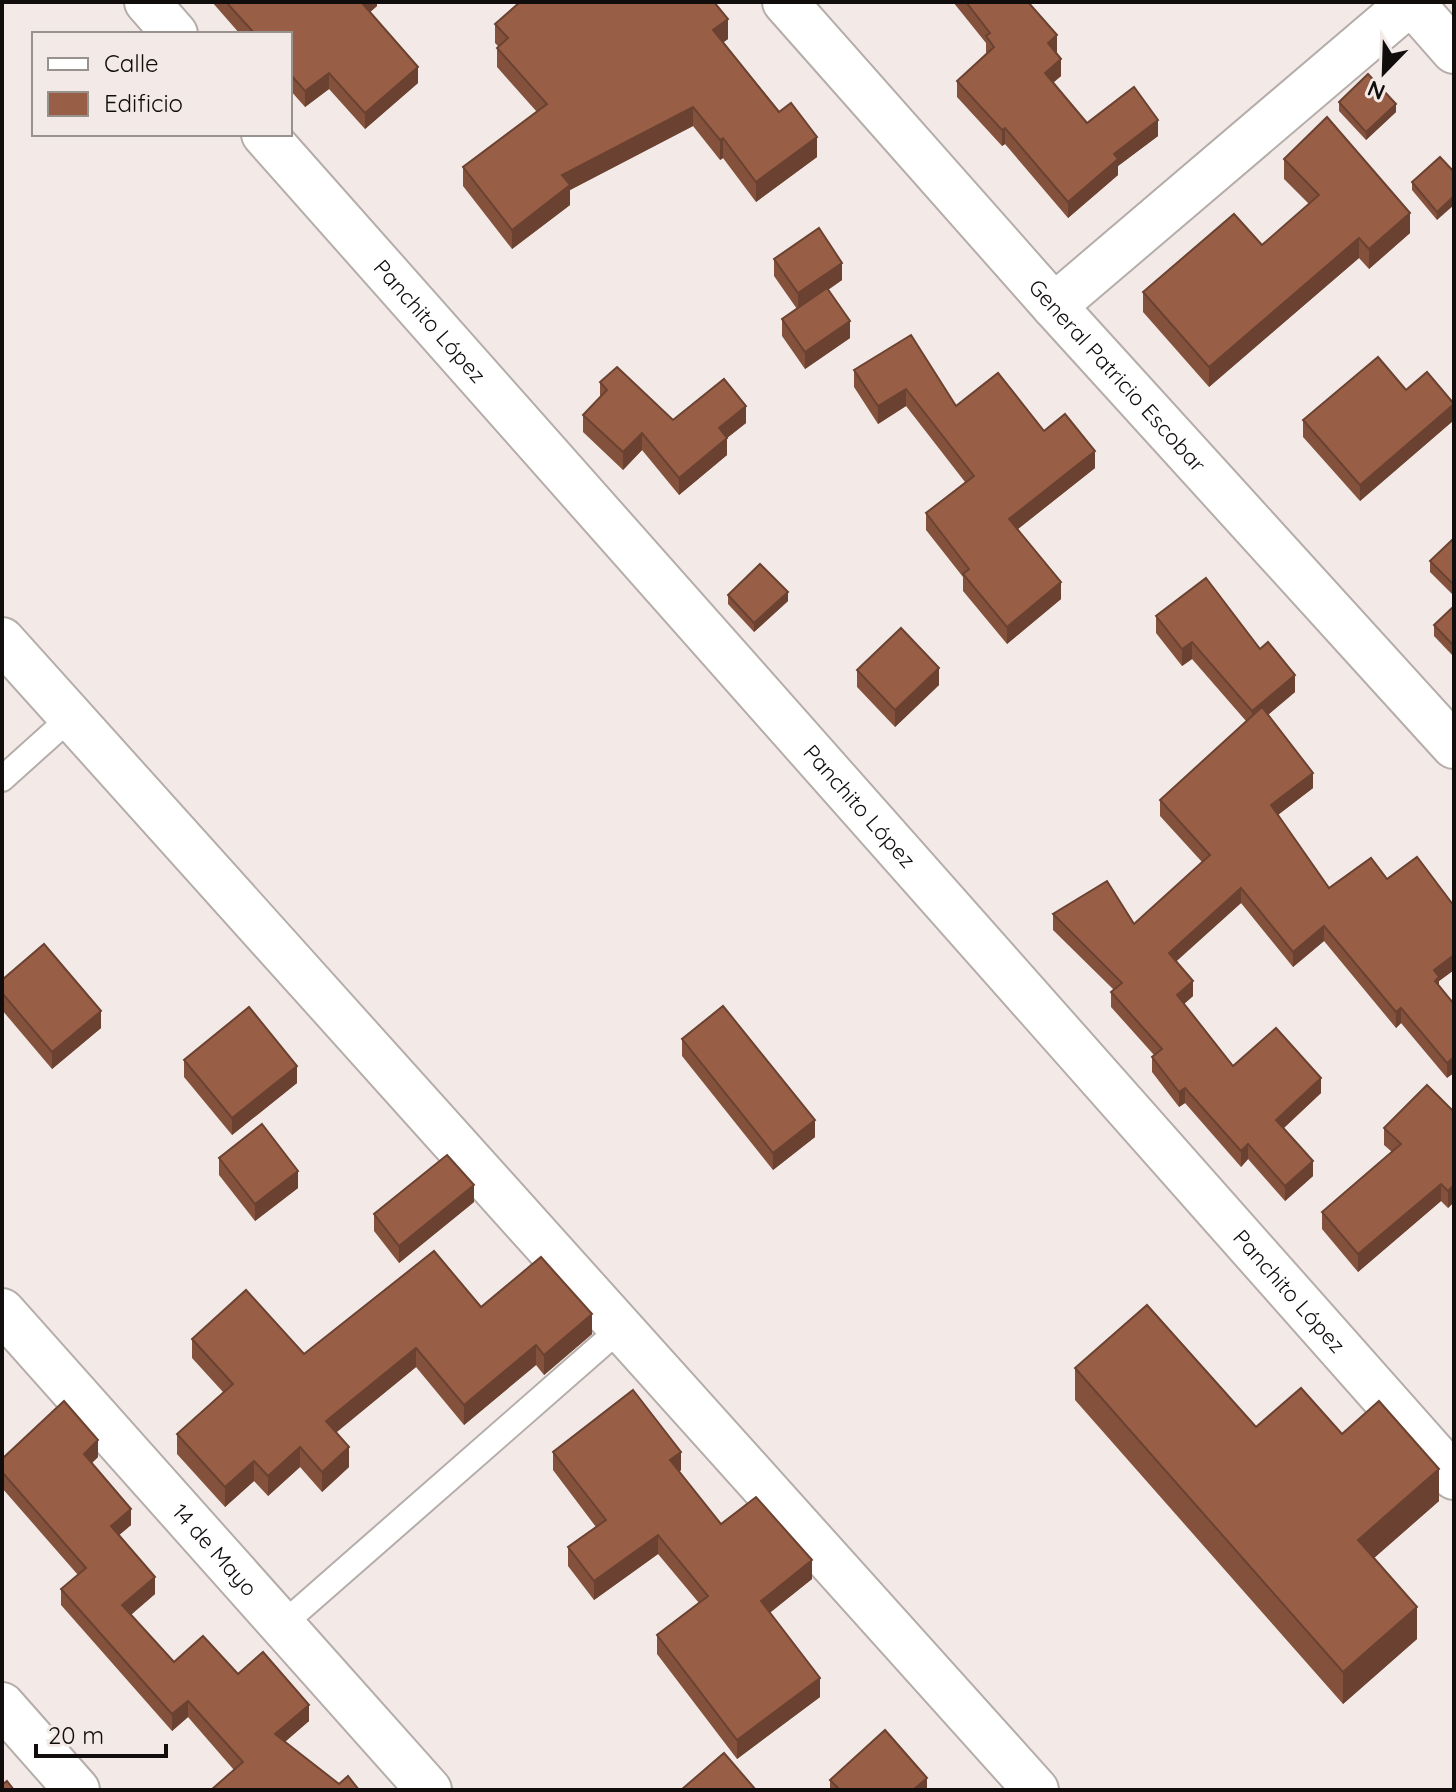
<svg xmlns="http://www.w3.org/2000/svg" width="1456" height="1792" font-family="Quicksand,sans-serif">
<rect width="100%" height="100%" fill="#f3eae7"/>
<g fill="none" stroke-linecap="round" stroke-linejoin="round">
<defs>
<g id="lane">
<path d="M2,779L71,717"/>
<path d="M282,1625L621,1328"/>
</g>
<g id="street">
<path d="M147,2L175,34"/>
<path id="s1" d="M785,2L1054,306L1454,746"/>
<path d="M1411,2L1454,51"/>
<path id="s2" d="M264,134L1454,1477"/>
<path d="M1054,306L1411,2"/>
<path d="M2,640L1036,1790"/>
<path id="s3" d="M2,1311L429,1790"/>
<path d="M2,1705L77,1790"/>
</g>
</defs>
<use href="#lane" stroke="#b5adaa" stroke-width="28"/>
<use href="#street" stroke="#b5adaa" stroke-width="48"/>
<use href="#lane" stroke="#fff" stroke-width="24"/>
<use href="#street" stroke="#fff" stroke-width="44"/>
</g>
<g fill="#84523c">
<path d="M212,2H377V6L370,12L418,83L365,129L329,89L305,107L290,90V34H240Z"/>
<path d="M953,2H1028L1057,52H1056L1061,76L1053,83L1087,123L1158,136L1118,166V175L1068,218L1005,144L1002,146L957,97V81L987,54L986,52V43Z"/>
<path d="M495,24L728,39L723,42L817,157L756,202L723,158L720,160L693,126L570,190V205L512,249L463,186V167L537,112L497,67V48L498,46L495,43Z"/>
<path d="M1339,102L1396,112L1366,140L1339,111Z"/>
<path d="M1440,157L1437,220L1412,190V182Z"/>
<path d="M1284,159L1410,233L1369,269L1359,258L1209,387L1143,312V292L1262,245L1309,204L1284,179Z"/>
<path d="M774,259L842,280L828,290L850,338L805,369L782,336V319L797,309L774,276Z"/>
<path d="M854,370L956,406L1044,431L1095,468L1018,529L1061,599L1007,644L963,591V577L926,530V513L965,482L906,406L878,424L854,387Z"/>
<path d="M600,382L673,420L746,423L727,438V455L679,495L642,450L623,470L583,432V415L600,398Z"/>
<path d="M1454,403V420L1360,501L1303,437V420Z"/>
<path d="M1454,538V596L1430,572V561Z"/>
<path d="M728,595L788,601L754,632L728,604Z"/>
<path d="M1454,606V657L1434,636V625Z"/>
<path d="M1156,616L1295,692L1268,715L1313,788L1278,815L1329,888L1387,879L1454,906V970L1439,981V986L1454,1004L1447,1078L1401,1023L1396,1028L1324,941L1293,967L1241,903L1176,961L1193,996L1184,1004L1233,1066L1321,1093L1284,1128L1313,1176L1285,1201L1248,1159L1241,1167L1185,1103L1179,1107L1152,1072V1057L1154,1055L1111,1007V992L1114,990L1053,930V914L1134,924L1202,862L1160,816V800L1246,721L1192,659L1182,666L1156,633Z"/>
<path d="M857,670L939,685L895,727L857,687Z"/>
<path d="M2,980L101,1028L52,1069L2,1010Z"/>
<path d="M682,1039L815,1137L773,1170L682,1056Z"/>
<path d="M184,1060L297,1083L232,1135L184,1077Z"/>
<path d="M1454,1112V1202L1448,1208L1441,1201L1358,1272L1322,1229V1212L1392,1152L1384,1145V1128Z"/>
<path d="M219,1158L298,1188L255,1221L219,1175Z"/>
<path d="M474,1202L399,1263L374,1231V1214Z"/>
<path d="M481,1307L592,1334L544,1375L536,1365L464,1425L416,1367L336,1432L349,1467L322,1492L300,1467L268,1496L254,1481L225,1507L177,1454V1434L223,1392L192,1358V1339L304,1354Z"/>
<path d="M1075,1368L1256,1427L1342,1434L1439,1501L1374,1558L1417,1639L1343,1704L1075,1400Z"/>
<path d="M553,1452L681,1470L679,1472L721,1524L812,1579L770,1612L820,1697L737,1759L657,1654V1635L699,1603L658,1554L594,1600L568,1566V1547L596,1527L553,1470Z"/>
<path d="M98,1457L92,1463L131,1525L119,1535L155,1594L131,1615L174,1662L238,1674L309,1721L285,1742L339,1784L359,1790L234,1770L188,1717L172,1731L61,1605V1589L78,1575L2,1488V1459Z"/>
<path d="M830,1780L927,1790H830Z"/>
</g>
<g fill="#6b4231">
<path d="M363,2H377V6L362,19V3Z"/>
<path d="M728,19V39L713,50V30Z"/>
<path d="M1057,35V52L1048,59V43Z"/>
<path d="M1061,59V76L1045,89V73Z"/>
<path d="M418,67V83L365,129V113Z"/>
<path d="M329,73V89L305,107V91Z"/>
<path d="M1396,104V112L1366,140V132Z"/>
<path d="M693,107V126L570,190V205L512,249V230L562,175Z"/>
<path d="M1158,120V136L1118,166V175L1068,218V202L1114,154Z"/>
<path d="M1005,128V144L1002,146V130Z"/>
<path d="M817,137V157L756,202V182Z"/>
<path d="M723,138V158L720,160V140Z"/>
<path d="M1454,196V205L1437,220V212Z"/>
<path d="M1410,213V233L1369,269V249Z"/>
<path d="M1359,238V258L1209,387V367Z"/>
<path d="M842,263V280L798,310V293Z"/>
<path d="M850,321V338L805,369V352Z"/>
<path d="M906,389V406L878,424V406Z"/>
<path d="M1454,404V420L1360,501V485Z"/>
<path d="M746,406V423L727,438V455L679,495V478L719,428Z"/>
<path d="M642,433V450L623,470V452Z"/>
<path d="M1095,451V468L1009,536V519Z"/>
<path d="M1061,582V599L1007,644V627Z"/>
<path d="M788,592V601L754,632V623Z"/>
<path d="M1192,642V659L1182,666V649Z"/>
<path d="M939,668V685L895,727V710Z"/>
<path d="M1295,675V692L1252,728V711Z"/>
<path d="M1313,773V788L1271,820V805Z"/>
<path d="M1241,888V903L1169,968V953Z"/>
<path d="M1324,926V941L1293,967V952Z"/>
<path d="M1454,955V970L1439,981V992L1435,996L1434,970Z"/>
<path d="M1193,981V996L1177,1010V995Z"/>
<path d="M1401,1008V1023L1396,1028V1012Z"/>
<path d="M101,1011V1028L52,1069V1052Z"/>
<path d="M1454,1057V1073L1447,1078V1063Z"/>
<path d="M297,1066V1083L232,1135V1118Z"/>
<path d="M1321,1078V1093L1276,1135V1120Z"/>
<path d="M1185,1088V1103L1179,1107V1092Z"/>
<path d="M815,1120V1137L773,1170V1153Z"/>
<path d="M1248,1144V1159L1241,1167V1151Z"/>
<path d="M1313,1161V1176L1285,1201V1186Z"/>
<path d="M298,1171V1188L255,1221V1204Z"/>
<path d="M1441,1184V1201L1358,1272V1254Z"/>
<path d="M474,1185V1202L399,1263V1246Z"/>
<path d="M1454,1185V1202L1448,1208V1191Z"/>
<path d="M592,1314V1334L544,1375V1355Z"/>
<path d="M536,1345V1365L464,1425V1405Z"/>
<path d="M416,1348V1367L326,1441V1421Z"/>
<path d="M98,1440V1457L84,1470V1454Z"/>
<path d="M300,1447V1467L268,1496V1476Z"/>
<path d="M349,1447V1467L322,1492V1472Z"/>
<path d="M681,1452V1470L670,1479V1460Z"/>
<path d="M254,1461V1481L225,1507V1487Z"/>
<path d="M1439,1469V1501L1358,1572V1540Z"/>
<path d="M131,1509V1525L111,1542V1526Z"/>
<path d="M658,1535V1554L594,1600V1581Z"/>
<path d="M812,1560V1579L761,1620V1601Z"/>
<path d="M155,1577V1594L122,1622V1605Z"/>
<path d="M1417,1607V1639L1343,1704V1672Z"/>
<path d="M820,1678V1697L737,1759V1740Z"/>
<path d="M188,1701V1717L172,1731V1714Z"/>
<path d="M309,1705V1721L275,1750V1734Z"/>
<path d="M927,1778V1790H913Z"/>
</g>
<g fill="#995f46" stroke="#6b4231" stroke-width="2">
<path d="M226,2H363L362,3L418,67L365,113L329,73L305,91L290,74V34H255Z"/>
<path d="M520,2H714L728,19L713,30L779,112L791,103L817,137L756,182L723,138L720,140L693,107L562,175L570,185L512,230L463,167L547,104L497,48L508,38L495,24Z"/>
<path d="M966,2H1028L1057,35L1048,43L1061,59L1045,73L1087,123L1134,87L1158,120L1114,154L1118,159L1068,202L1005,128L1002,130L957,81L994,47L986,36L990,33Z"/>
<path d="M1368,74L1396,104L1366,132L1339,102Z"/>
<path d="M1327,117L1410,213L1369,249L1359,238L1209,367L1143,292L1234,214L1262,245L1319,195L1284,159Z"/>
<path d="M1440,157L1454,172V196L1437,212L1412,182Z"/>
<path d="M819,228L842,263L798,293L774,259Z"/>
<path d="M827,288L850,321L805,352L782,319Z"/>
<path d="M911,335L956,406L998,373L1044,431L1065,414L1095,451L1009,519L1061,582L1007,627L963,574L969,569L926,513L974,476L906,389L878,406L854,370Z"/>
<path d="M1378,357L1406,390L1427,372L1454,404L1360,485L1303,420Z"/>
<path d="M617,367L673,420L724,379L746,406L719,428L727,438L679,478L642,433L623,452L583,415L607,390L600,382Z"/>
<path d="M1454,538V585L1430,561Z"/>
<path d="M760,564L788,592L754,623L728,595Z"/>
<path d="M1206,578L1260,649L1268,642L1295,675L1252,711L1192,642L1182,649L1156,616Z"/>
<path d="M1454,606V646L1434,625Z"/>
<path d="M901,628L939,668L895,710L857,670Z"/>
<path d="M1262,707L1313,773L1271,805L1329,888L1371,858L1387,879L1417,857L1454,906V955L1434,970L1439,977L1435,981L1454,1004V1057L1447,1063L1401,1008L1396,1012L1324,926L1293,952L1241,888L1169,953L1193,981L1177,995L1233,1066L1276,1028L1321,1078L1276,1120L1313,1161L1285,1186L1248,1144L1241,1151L1185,1088L1179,1092L1152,1057L1162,1049L1111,992L1122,983L1053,914L1107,881L1134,924L1210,855L1160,800Z"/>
<path d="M44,944L101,1011L52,1052L2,993V980Z"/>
<path d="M723,1006L815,1120L773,1153L682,1039Z"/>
<path d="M249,1007L297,1066L232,1118L184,1060Z"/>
<path d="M1427,1085L1454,1112V1185L1448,1191L1441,1184L1358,1254L1322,1212L1401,1144L1384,1128Z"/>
<path d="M262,1124L298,1171L255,1204L219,1158Z"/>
<path d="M447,1155L474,1185L399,1246L374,1214Z"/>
<path d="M434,1251L481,1307L541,1257L592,1314L544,1355L536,1345L464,1405L416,1348L326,1421L349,1447L322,1472L300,1447L268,1476L254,1461L225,1487L177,1434L233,1384L192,1339L246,1290L304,1354Z"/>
<path d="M1147,1305L1256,1427L1301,1388L1342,1434L1379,1401L1439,1469L1358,1540L1417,1607L1343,1672L1075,1368Z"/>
<path d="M633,1390L681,1452L670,1460L721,1524L756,1497L812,1560L761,1601L820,1678L737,1740L657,1635L708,1596L658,1535L594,1581L568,1547L606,1520L553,1452Z"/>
<path d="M64,1401L98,1440L84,1454L131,1509L111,1526L155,1577L122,1605L174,1662L203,1636L238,1674L263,1652L309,1705L275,1734L339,1784L348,1776L359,1790H211L243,1762L188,1701L172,1714L61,1589L86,1568L2,1472V1459Z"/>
<path d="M885,1730L927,1778L913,1790H840L830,1780Z"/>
<path d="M724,1753L756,1790H681Z"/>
<path d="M7,1781L14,1790H2V1785Z"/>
</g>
<g text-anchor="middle" stroke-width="6" stroke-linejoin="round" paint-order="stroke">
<g font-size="22" fill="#100d0c" stroke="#f3eae7">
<text dy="8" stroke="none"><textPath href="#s2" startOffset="250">Panchito López</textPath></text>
<text dy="8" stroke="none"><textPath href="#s1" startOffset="500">General Patricio Escobar</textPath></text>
<text dy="8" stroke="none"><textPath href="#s2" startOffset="898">Panchito López</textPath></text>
<text dy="8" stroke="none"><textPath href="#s2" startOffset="1546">Panchito López</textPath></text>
<text dy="8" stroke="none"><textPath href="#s3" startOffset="320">14 de Mayo</textPath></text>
</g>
</g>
<rect width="1456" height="1792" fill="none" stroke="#100d0c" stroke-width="8"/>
<rect x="32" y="32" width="260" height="104" fill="#f3eae7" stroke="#98928f" stroke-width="2"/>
<rect x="48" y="58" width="40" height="12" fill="#ffffff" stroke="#98928f" stroke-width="2"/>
<text x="104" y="72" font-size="24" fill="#100d0c">Calle</text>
<rect x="48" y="92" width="40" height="24" fill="#995f46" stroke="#98928f" stroke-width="2"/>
<text x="104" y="112" font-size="24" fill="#100d0c">Edificio</text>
<g transform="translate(1384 72) rotate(203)" stroke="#f3eae7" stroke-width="6" paint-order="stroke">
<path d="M0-6L14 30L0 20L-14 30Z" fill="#100d0c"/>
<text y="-12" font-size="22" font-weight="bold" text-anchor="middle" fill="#100d0c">N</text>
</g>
<path d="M36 1744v12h130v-12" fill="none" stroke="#100d0c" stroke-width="4"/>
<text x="48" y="1744" font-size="24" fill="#100d0c" stroke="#f3eae7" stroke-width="6" paint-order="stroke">20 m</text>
</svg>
